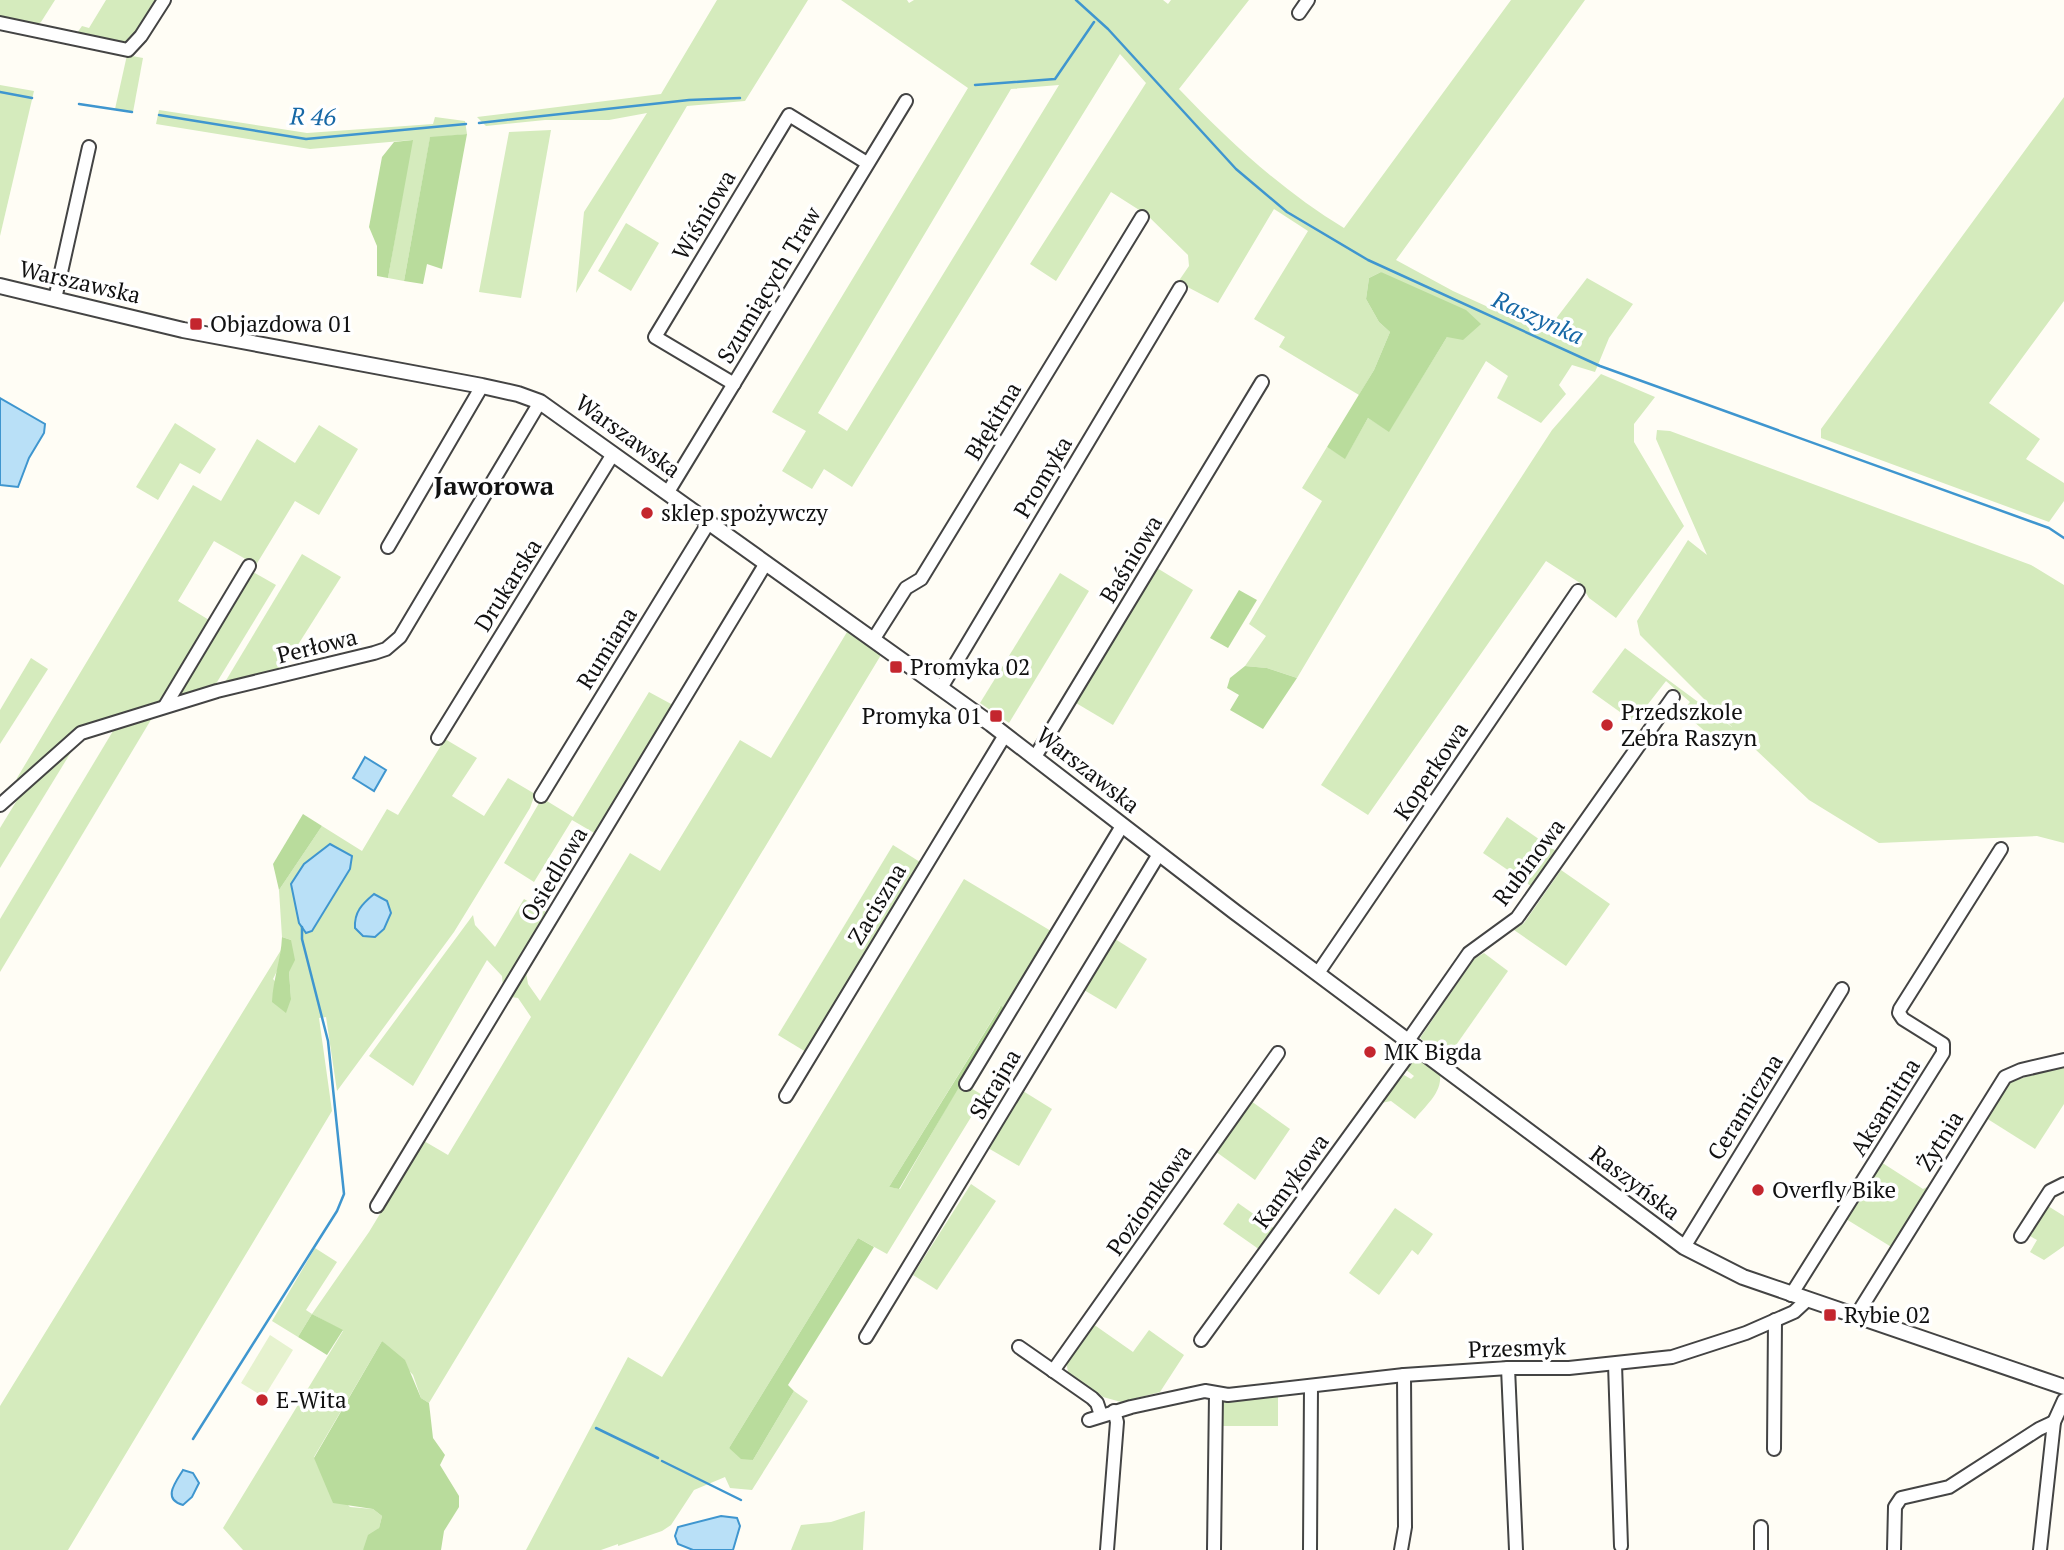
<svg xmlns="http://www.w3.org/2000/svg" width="2064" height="1550" font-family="'PT Serif',serif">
<rect width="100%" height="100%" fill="#fffdf5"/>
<g fill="#d5ebbd" fill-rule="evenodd">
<path d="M0,0H55L41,22L33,27L0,19Z"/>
<path d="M106,0H156L132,40L121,45L77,33L82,26L89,28Z"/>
<path d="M717,0H808L745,101L687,106L576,293L584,212L647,113L609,120H545L486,126L477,117L661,94Z"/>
<path d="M841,0H907L909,3L914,0H1163L1168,4L1171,0H1249L1179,89C1229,141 1281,190 1344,228L1511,0H1585L1396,260L1453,291L1545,333L1587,278L1633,304L1609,338L1595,372L1572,365L1559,385L1566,394L1541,423L1497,398L1508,376L1486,361L1297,678L1267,668L1245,666L1266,636L1249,624L1322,501L1302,488L1327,447L1345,458L1368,418L1389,431L1447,337L1381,272L1369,278L1366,299L1379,322L1390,332L1374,370L1359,395L1279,347L1285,337L1254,319L1308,231L1274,209L1218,303L1178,282L1189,266L1188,255L1147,215L1111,192L1056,281L1030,264L1146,83L1120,54L852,487L824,469L812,489L782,471L806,431L772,412L968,88ZM1059,85L847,431L818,413L1011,89Z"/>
<path d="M127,55L143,58L133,112L115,109Z"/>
<path d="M0,85L34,91L0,236Z"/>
<path d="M2064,97V301L1989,403L2040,439L2026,459L2064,483V501L2049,522L1821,438V429Z"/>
<path d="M159,110L307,133L433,124L435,117L465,121L467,134L430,138L404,281L388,278L412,140L310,149L156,124Z"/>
<path d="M551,130L521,298L479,292L509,132Z"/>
<path d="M626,223L659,243L631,291L598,271Z"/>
<path d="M1601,374L1655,397L1634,424V442L1684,526L1616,618L1589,598L1580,583L1546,561L1368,815L1321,785L1552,430Z"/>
<path d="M175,423L216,449L200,474L180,463L158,500L136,487Z"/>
<path d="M319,425L358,449L319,515L295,501L256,565L214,541L178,601L209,620L158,705L84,727L15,786L17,778L193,485L221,501L257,439L295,463Z"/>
<path d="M1657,430L1670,431L2031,565L2064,585V843L2037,836L1879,843L1809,800L1737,732L1722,746L1678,708L1673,709L1665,720L1662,718L1674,706L1685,708L1690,702L1666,681L1634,722L1592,692L1625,648L1732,727L1640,635L1637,621L1688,540L1707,555L1656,439Z"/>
<path d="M302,554L341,577L280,673L222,687Z"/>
<path d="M1157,568L1193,590L1113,725L1076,703Z"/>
<path d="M253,572L276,585L214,687L171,701Z"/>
<path d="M1060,573L1089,591L1009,723L980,703Z"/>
<path d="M847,632L881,655L429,1403L421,1398L413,1375L382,1341L314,1457L325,1482L350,1507L373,1509L382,1516L379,1528L363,1550H243L223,1528L343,1331L312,1314L298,1337L272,1321L315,1248L337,1262L306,1310L312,1314L369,1232L424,1141L448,1155L531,1017L518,998L511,997L526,972L528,984L540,1001L630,853L660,871L740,740L771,758Z"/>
<path d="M31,658L48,669L0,744V710Z"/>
<path d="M649,692L673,705L596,834L572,820L534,882L504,863L542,798L573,817Z"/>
<path d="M155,713L0,972V919L116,726Z"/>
<path d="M445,739L477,758L452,796L484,816L508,778L535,794L530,808L454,932L337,1091L326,1017L319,1018L332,1111L68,1550H0V1406L281,950L279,967L273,979L291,999L289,972L291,940L282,937L279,890L322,826L362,851L387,809L398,815ZM330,844L299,923L291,884L304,864Z"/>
<path d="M76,744L0,868V828L22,792Z"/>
<path d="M1507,817L1556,851L1531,886L1483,853Z"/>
<path d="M893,845L920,862L806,1052L778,1035Z"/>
<path d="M1561,870L1610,904L1566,966L1514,930L1524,923Z"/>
<path d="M964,879L1051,931L1005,1009L1000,1007L889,1187L900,1189L961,1082L984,1096L887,1254L858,1238L729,1448L753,1460L794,1391L808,1401L752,1490L730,1488L725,1477L694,1490L671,1525L662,1531L618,1546V1544L601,1550H526L628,1357L662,1377Z"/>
<path d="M524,899L548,913L503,987L502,976L487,960L413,1086L369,1056L473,915L475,925L495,947Z"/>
<path d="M1115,939L1147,959L1116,1009L1084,990Z"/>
<path d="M1484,953L1508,971L1447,1058L1420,1038L1474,959Z"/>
<path d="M1414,1056L1440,1075C1442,1093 1425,1106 1415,1119L1391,1101L1381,1103L1398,1078L1400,1080L1404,1075L1411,1079L1414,1076L1405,1069Z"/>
<path d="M2064,1066V1104L2035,1149L1986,1118L2009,1082Z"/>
<path d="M1023,1091L1052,1109L1019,1166L988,1148Z"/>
<path d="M1251,1101L1290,1129L1255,1180L1215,1151Z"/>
<path d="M1881,1162L1923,1189L1927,1187L1930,1191L1893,1248L1846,1219Z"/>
<path d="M971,1184L996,1201L937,1290L913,1275Z"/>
<path d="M1238,1203L1275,1229L1260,1250L1223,1224Z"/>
<path d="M2048,1206L2064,1216V1246L2044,1260L2030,1252L2037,1240L2030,1236Z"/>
<path d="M1395,1208L1433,1234L1418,1255L1412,1250L1379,1295L1349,1273Z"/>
<path d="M1093,1324L1133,1352L1149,1330L1184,1355L1160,1392L1121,1402L1103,1397L1068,1372L1066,1361Z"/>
<path d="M1278,1393V1426H1220V1402L1223,1400Z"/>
<path d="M865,1511L863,1550H791L801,1525L831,1522Z"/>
</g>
<g fill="#b9dc9c">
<path d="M467,134L442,269L427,264L423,284L404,281L430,137Z"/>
<path d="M413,140L388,278L377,276V246L369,227L382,157L394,142Z"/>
<path d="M1381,272L1466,310L1481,324L1463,340L1447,337L1389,432L1368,418L1345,459L1327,447L1374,370L1390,332L1379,322L1366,299L1369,278Z"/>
<path d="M1239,590L1257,600L1228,648L1210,638Z"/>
<path d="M1245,666L1267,668L1297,678L1263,729L1230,710L1239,695L1227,688L1230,678Z"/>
<path d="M303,814L322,826L279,890L273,864Z"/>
<path d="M282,937L291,940L295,960L289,972L291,999L286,1013L272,1002C273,979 281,960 282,937Z"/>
<path d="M1001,1006L1005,1009L899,1189L889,1187Z"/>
<path d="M858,1238L874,1247L788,1385L794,1391L753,1460L741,1459L729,1448Z"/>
<path d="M312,1314L343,1330L327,1355L298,1337Z"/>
<path d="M382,1341L405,1360L421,1398L429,1403L433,1438L445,1455L440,1465L459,1496V1507L444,1531L441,1550H363L368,1535L379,1528L382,1516L373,1509L333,1503L314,1458Z"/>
</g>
<path fill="#e6f2cf" d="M270,1335L293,1350L264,1397L241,1383Z"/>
<g fill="#b9e0f7" stroke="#3f96cf" stroke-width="2">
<path d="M0,398L45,424L44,433L29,458L18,487L0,485Z"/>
<path d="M365,757L386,770L374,791L353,778Z"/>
<path d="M330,844L352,856L350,869L312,931L306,933L299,923L291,884L304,864Z"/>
<path d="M374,894L387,901L391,913L384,929L375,937L363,936L355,928C354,912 362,904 374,894Z"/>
<path d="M183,1470L193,1473L199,1483L192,1497L183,1505C162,1499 175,1483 183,1470Z"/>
<path d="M721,1516L737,1518L740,1526L733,1550H693L678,1544L675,1536L678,1527Z"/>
</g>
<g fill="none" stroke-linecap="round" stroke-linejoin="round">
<g stroke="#3f96cf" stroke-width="2.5">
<path d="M1076,0L1108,29L1236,169L1287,212L1368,260L1600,366L2049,528L2064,538"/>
<path d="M975,85L1055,79L1094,22"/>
<path d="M0,92L32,98"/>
<path d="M79,104L132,112"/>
<path d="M159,115L306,139L466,124"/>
<path d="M479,123L689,100L740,98"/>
<path d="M596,1428L658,1458"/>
<path d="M193,1439L318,1241L337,1211L344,1194L328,1041L302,939V927"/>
<path d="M662,1461L741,1500"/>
</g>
<defs>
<g id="minor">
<path d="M1299,13L1308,0"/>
<path d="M0,23L128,50L141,36L164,0"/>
<path d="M55,299L89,147"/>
<path d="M734,384L655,337L789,115L867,163"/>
<path d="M668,492L906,101"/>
<path d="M388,547L482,386"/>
<path d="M873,640L906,588L921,579L1142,217"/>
<path d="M941,688L1180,288"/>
<path d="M165,706L249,566"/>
<path d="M438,738L613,454"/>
<path d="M1035,757L1262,382"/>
<path d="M541,796L709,522"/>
<path d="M0,805L81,733L217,691L374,653L386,649L400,637L540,402"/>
<path d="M1318,973L1578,591"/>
<path d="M1407,1042L1469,953L1517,918L1673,697"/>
<path d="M966,1084L1122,826"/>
<path d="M786,1096L1005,735"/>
<path d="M377,1206L766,563"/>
<path d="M2021,1236L2050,1191L2064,1184"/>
<path d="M1684,1247L1842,989"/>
<path d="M1791,1295L1943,1053V1044L1903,1019L1899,1013L1900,1009L2001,849"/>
<path d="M1856,1316L2005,1077L2021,1070L2064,1060"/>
<path d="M866,1337L1159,854"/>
<path d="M1201,1340L1414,1047"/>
<path d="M1019,1347L1092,1398L1097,1403L1101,1415"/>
<path d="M1615,1364L1621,1546"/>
<path d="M1508,1368L1516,1550"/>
<path d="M1053,1371L1278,1053"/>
<path d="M1089,1420L1131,1407L1205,1391L1228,1395L1404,1375L1508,1368H1569L1672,1357L1746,1333L1794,1312L1807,1300"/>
<path d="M1774,1449L1775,1320"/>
<path d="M1761,1527V1550"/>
<path d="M1107,1550L1117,1422L1114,1411"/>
<path d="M1214,1550L1216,1394"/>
<path d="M1310,1550L1311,1386"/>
<path d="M1401,1550L1405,1527L1404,1375"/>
<path d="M1894,1550L1895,1507L1901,1498L1949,1487L2039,1429L2054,1422"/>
<path d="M2040,1550L2054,1422L2064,1400"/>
</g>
<path id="tertiary" d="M0,286L183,330L482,386L518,394L540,402L991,724L1235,912L1684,1247L1743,1277L2064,1387"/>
</defs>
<use href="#minor" stroke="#444" stroke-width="16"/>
<use href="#tertiary" stroke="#444" stroke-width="18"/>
<use href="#minor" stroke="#fff" stroke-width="12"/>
<use href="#tertiary" stroke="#fff" stroke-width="14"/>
</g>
<g fill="#c4262e" stroke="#fff" stroke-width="2.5">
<rect x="189" y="317" width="14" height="14" rx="3.5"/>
<circle cx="647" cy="513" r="7"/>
<rect x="889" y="660" width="14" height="14" rx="3.5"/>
<rect x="989" y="709" width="14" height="14" rx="3.5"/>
<circle cx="1607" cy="725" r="7"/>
<circle cx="1370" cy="1052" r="7"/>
<circle cx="1758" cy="1190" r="7"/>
<rect x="1823" y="1308" width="14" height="14" rx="3.5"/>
<circle cx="262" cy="1400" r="7"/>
</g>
<g text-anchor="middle" stroke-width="7" stroke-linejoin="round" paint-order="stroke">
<g font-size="23" fill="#111" stroke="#fff">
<text transform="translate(704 215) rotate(-59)" y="8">Wiśniowa</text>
<text transform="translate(80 282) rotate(13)" y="8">Warszawska</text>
<text transform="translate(769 285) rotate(-59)" y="8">Szumiących Traw</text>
<text transform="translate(993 421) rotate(-59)" y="8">Błękitna</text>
<text transform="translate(628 436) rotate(36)" y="8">Warszawska</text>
<text transform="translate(1043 477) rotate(-59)" y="8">Promyka</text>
<text transform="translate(1131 559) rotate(-59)" y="8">Baśniowa</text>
<text transform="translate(508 585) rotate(-58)" y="8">Drukarska</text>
<text transform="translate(317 646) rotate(-14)" y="8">Perłowa</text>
<text transform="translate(607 648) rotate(-58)" y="8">Rumiana</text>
<text transform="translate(1088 770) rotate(38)" y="8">Warszawska</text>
<text transform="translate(1431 771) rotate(-56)" y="8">Koperkowa</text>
<text transform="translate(1529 862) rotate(-53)" y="8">Rubinowa</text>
<text transform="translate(554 874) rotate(-59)" y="8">Osiedlowa</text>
<text transform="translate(877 904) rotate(-59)" y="8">Zaciszna</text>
<text transform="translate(995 1084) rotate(-59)" y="8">Skrajna</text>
<text transform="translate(1745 1107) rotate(-58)" y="8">Ceramiczna</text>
<text transform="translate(1885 1107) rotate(-58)" y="8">Aksamitna</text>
<text transform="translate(1940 1141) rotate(-58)" y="8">Żytnia</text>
<text transform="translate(1291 1181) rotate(-54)" y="8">Kamykowa</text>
<text transform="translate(1635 1183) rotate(37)" y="8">Raszyńska</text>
<text transform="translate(1149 1200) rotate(-55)" y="8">Poziomkowa</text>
<text transform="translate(1517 1348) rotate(-2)" y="8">Przesmyk</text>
</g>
<g font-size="23" fill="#111" stroke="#fff" text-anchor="start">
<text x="210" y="332">Objazdowa 01</text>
<text x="661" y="521">sklep spożywczy</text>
<text x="910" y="675">Promyka 02</text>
<text x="1621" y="720">Przedszkole<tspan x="1621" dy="26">Zebra Raszyn</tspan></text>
<text x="982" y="724" text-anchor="end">Promyka 01</text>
<text x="1384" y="1060">MK Bigda</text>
<text x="1772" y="1198">Overfly Bike</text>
<text x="1844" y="1323">Rybie 02</text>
<text x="276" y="1408">E-Wita</text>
</g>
<g font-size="24" font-style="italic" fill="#1768a6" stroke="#fff">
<text transform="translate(313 117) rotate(1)" y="8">R 46</text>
<text transform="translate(1538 318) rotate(24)" y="8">Raszynka</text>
</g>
<g font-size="26" font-weight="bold" fill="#111" stroke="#fff">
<text x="494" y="495">Jaworowa</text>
</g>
</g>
</svg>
